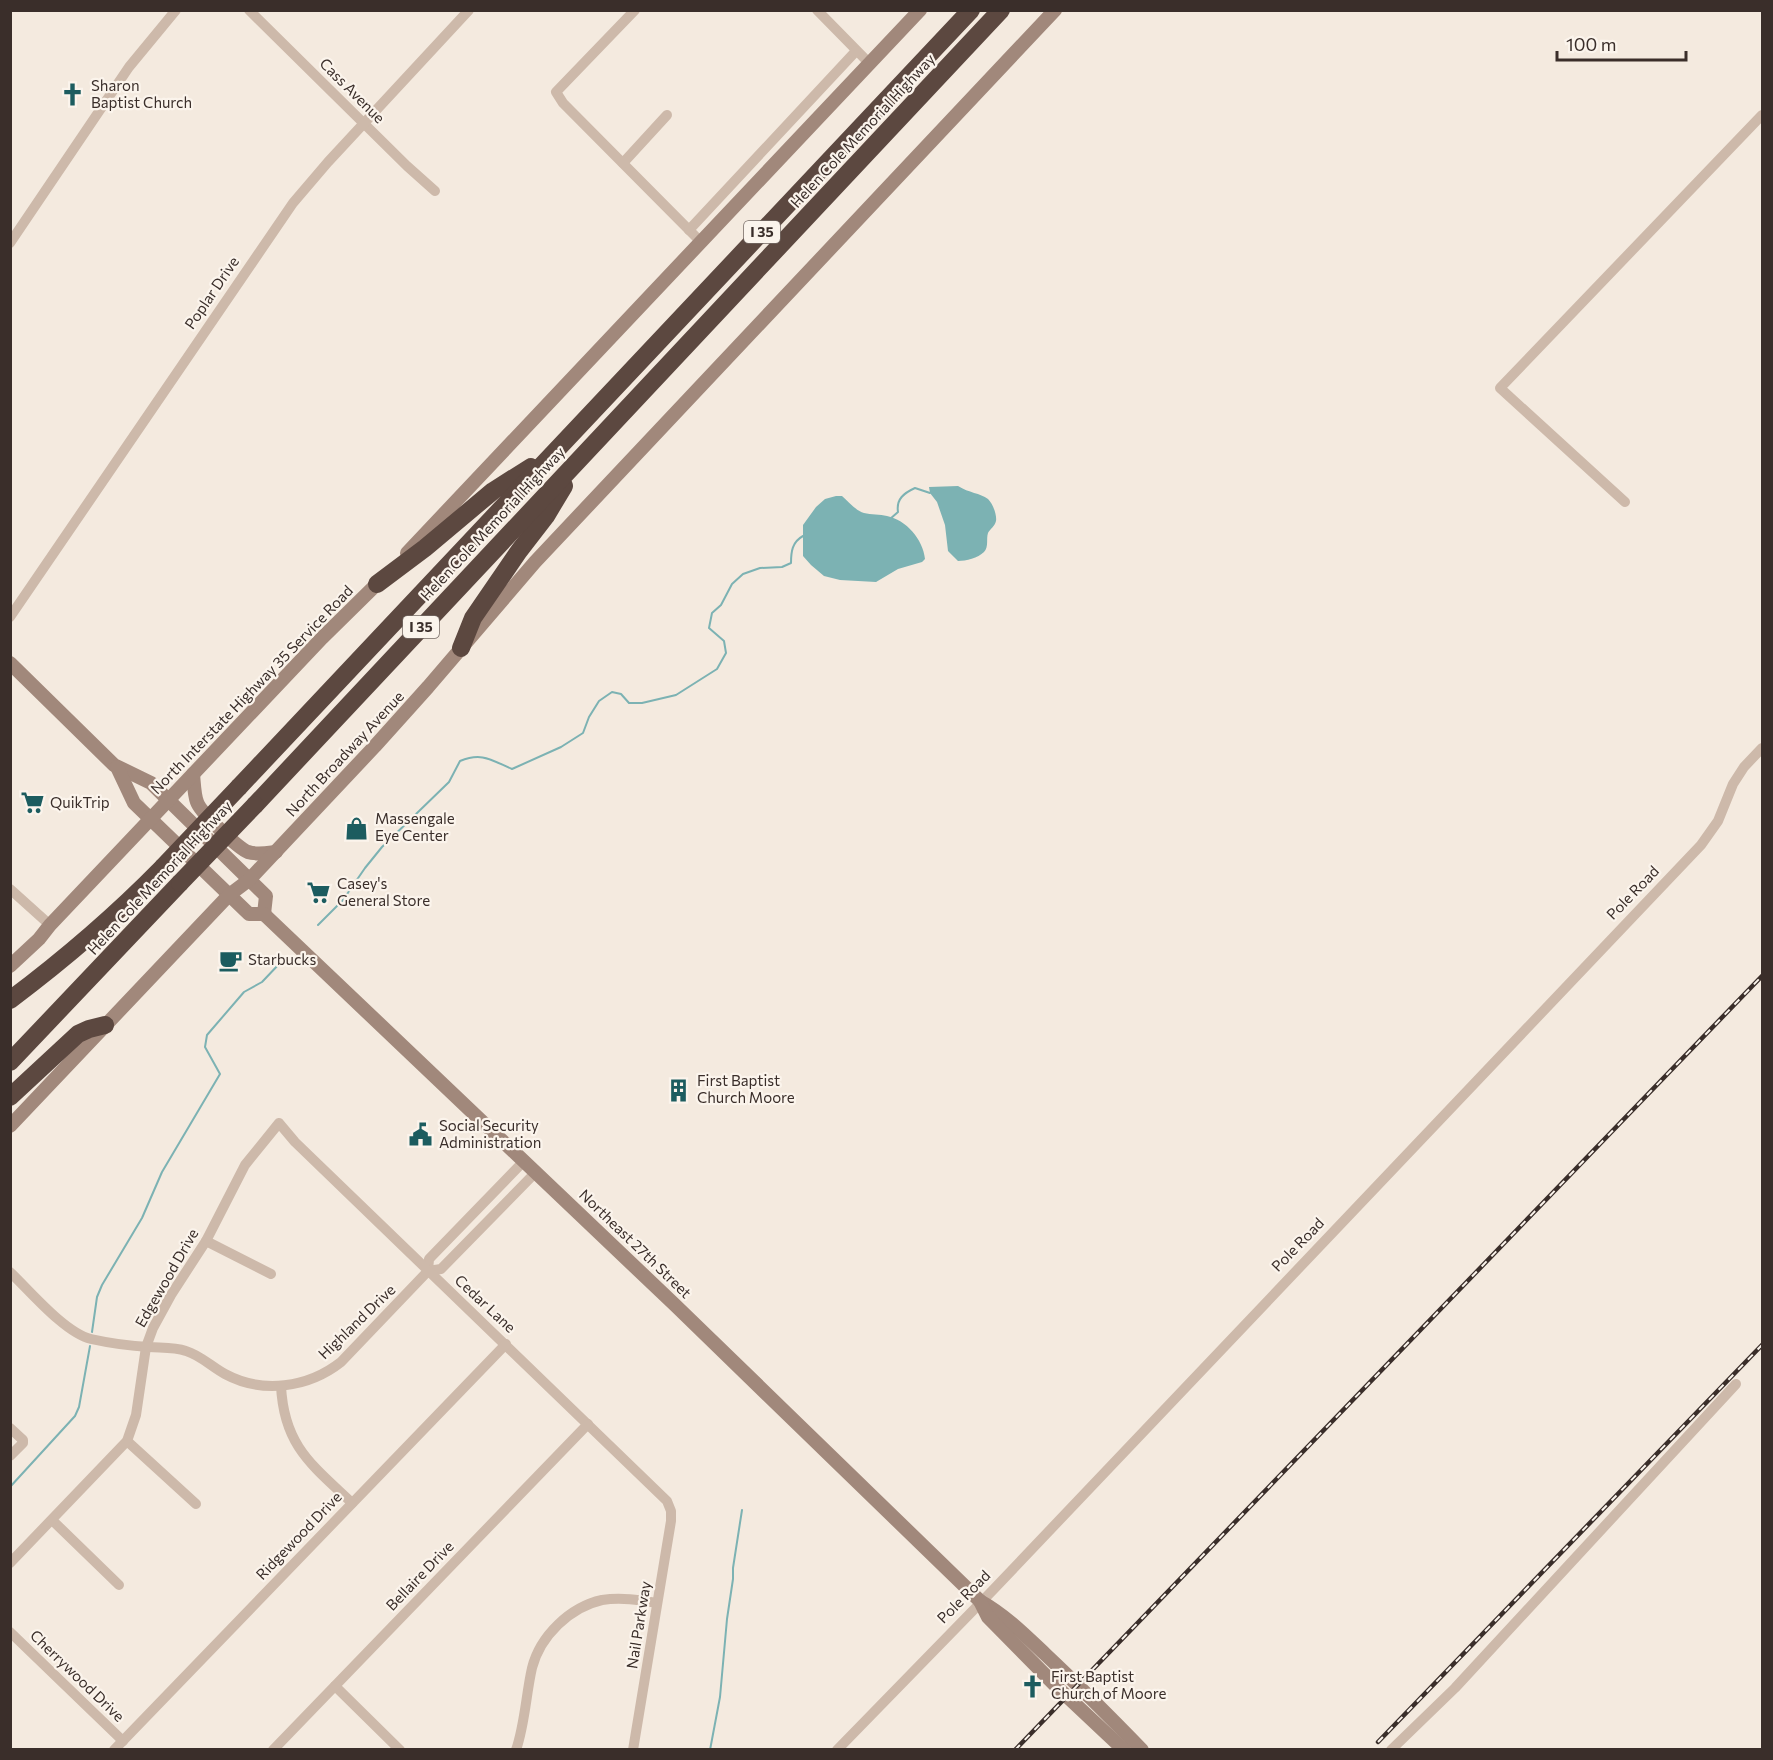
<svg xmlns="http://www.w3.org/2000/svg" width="1773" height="1760" font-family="Commissioner,sans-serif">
<rect width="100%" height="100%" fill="#f4eadf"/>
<g fill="#7cb2b3">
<path d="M958,486C969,493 980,493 988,499C993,504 997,515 996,521C995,526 990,529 988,533C986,539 989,547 984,552C978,558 966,561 958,561L948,551L945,525L937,502L930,493L929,487Z"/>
<path d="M836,496H842C848,501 856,511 864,513C871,515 880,514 887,516C906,520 923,539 925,559L922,562L898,569L876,582L840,580L824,576L811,565L803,556V525L816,507L825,499Z"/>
</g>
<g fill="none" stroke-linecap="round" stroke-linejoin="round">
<g stroke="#7cb2b3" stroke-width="2">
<path d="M890,519L898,512C896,499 904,493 915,488L930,493"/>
<path d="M318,925L343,900L365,868L382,847L449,782L460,761C482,752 491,760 512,769L561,747L583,733L589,717L599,701L612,692L621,694L629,703H642L676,695L717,669L726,653L724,641L709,628L712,613L721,605L732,584L743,574L760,568L782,567L791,563C791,552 792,542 803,536"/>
<path d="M92,1332L97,1297L102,1285L142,1218L162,1172L220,1074L205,1047L207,1035L244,992L262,982L281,962"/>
<path d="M10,1487L75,1416L79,1407L90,1346"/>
<path d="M710,1750L720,1697L727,1619L733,1579V1568L742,1510"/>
</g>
<g stroke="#cdb9aa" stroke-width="10">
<path d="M249,10L407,166L435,191"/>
<path d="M635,10L556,92L563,103L701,242"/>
<path d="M817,10L870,64"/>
<path d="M623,163L667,115"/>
<path d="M689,230L856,51"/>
<path d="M10,243L129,67L176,10"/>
<path d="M1625,502L1500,388L1762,115"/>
<path d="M10,617L293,203L328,162L469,10"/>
<path d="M10,889L50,925"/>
<path d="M206,1241L271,1274"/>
<path d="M428,1271L429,1259L524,1161"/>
<path d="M10,1272C30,1291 65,1333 91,1339C109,1343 130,1346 149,1347C161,1348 174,1347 186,1351C200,1355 212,1367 225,1374C262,1394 308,1388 341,1362L428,1271L441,1269L536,1172"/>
<path d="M281,1386C284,1446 312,1465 352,1503"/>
<path d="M10,1428L23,1440V1443L10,1456"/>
<path d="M127,1441L196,1504"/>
<path d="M52,1520L119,1585"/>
<path d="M10,1563L127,1441L136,1415L146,1347L153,1328L171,1295L206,1241L245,1165L279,1123L295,1142L667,1501L671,1511V1521L633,1750"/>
<path d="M10,1632L123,1741"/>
<path d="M335,1686L400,1750"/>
<path d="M114,1750L506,1344"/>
<path d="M273,1750L588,1424"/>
<path d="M516,1750C525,1724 526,1694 532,1668C540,1636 570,1607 602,1600C621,1597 639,1600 657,1603"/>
<path d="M837,1750L992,1591L1701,845L1718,821L1733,784L1744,767L1762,748"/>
<path d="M1391,1750L1455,1688L1736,1384"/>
</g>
<g stroke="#a1887b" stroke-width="14">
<path d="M407,553L920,10"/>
<path d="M10,663L114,765L151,783L266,896L264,914"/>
<path d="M117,767L134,803L249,914H264L267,917L675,1305L980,1601C1005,1615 1025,1635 1045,1654C1078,1685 1110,1717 1142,1750"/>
<path d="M193,774C194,783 194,794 197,802C200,812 238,848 248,852C257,855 267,853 276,852"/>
<path d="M10,966L39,939L50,925L322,638L383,578"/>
<path d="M10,1126L229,895L249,880L375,746L428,687L535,562L1055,10"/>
<path d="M980,1601L988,1617L1057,1687L1124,1750"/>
</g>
<g stroke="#5c4840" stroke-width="18">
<path d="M377,584L425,548L493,491L531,467"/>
<path d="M461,648L473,618L519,551L546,516L564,486"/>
<path d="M239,787L971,10"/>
<path d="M255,805L1001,10"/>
<path d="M10,1000C66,958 114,917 163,867"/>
<path d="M10,1062L180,883"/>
<path d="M10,1097L78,1034L89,1029L105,1025"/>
</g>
<defs>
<g id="rail">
<path d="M1378,1742L1762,1345"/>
<path d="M1015,1750L1762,976"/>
</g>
</defs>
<use href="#rail" stroke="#3a2e2a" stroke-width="4.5"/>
<use href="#rail" stroke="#fbf4ec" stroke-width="2" stroke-dasharray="7" stroke-linecap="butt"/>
<g stroke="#5c4840" stroke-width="18">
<path d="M163,867L239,787"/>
<path d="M180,883L255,805"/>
</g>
</g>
<defs>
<symbol id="church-bare" viewBox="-9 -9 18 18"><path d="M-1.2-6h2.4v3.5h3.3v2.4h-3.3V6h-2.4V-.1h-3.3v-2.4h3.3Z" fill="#1c5c5f" stroke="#fbf4ec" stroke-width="2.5" paint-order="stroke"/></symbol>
<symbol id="supermarket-bare" viewBox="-9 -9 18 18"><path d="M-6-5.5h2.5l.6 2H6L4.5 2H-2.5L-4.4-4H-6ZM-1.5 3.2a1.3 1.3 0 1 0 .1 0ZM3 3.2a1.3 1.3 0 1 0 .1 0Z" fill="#1c5c5f" stroke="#fbf4ec" stroke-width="2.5" paint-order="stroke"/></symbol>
<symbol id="shop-bare" viewBox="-9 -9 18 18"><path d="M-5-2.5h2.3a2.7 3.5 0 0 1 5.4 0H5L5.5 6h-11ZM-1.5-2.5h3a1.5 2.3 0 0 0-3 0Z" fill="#1c5c5f" stroke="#fbf4ec" stroke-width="2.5" paint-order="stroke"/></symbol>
<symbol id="cafe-bare" viewBox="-9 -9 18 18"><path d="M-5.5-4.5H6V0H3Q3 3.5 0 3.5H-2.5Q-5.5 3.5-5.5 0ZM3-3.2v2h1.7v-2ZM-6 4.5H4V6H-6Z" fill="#1c5c5f" stroke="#fbf4ec" stroke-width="2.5" paint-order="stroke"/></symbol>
<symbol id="building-bare" viewBox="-9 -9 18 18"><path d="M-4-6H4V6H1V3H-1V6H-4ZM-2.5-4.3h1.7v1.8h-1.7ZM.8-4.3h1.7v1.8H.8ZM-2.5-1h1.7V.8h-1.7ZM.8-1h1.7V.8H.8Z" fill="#1c5c5f" stroke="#fbf4ec" stroke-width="2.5" paint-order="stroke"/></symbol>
<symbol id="civic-bare" viewBox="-9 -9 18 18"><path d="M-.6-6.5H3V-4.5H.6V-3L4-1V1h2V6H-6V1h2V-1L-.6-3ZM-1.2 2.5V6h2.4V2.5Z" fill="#1c5c5f" stroke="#fbf4ec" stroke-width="2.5" paint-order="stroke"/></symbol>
</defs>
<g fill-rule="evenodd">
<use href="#church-bare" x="56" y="78" width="33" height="33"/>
<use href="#supermarket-bare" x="16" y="786" width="33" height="33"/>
<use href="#shop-bare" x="340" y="812" width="33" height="33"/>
<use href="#supermarket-bare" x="302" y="876" width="33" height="33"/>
<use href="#cafe-bare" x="214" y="944" width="33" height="33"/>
<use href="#building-bare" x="662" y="1074" width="33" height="33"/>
<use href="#civic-bare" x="404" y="1118" width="33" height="33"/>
<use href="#church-bare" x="1016" y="1670" width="33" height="33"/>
</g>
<g text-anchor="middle" stroke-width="4.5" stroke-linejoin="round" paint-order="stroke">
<g fill="#fbf4ec" stroke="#746964" stroke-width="1.5">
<rect x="744" y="221" width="36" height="22" rx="4.5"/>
<rect x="403" y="616" width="36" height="22" rx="4.5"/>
</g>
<g font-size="14" font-weight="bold" fill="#3a2e2a">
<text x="762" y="237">I 35</text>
<text x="421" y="632">I 35</text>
</g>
<g font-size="15" fill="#3a2e2a" stroke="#fbf4ec" text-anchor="start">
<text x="91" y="91">Sharon<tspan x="91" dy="17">Baptist Church</tspan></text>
<text x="50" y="808">QuikTrip</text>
<text x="375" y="824">Massengale<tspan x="375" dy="17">Eye Center</tspan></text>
<text x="337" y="889">Casey's<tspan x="337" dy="17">General Store</tspan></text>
<text x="248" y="965">Starbucks</text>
<text x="697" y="1086">First Baptist<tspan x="697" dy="17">Church Moore</tspan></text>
<text x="439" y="1131">Social Security<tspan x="439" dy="17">Administration</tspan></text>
<text x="1051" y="1682">First Baptist<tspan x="1051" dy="17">Church of Moore</tspan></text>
</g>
<g font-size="15" fill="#3a2e2a" stroke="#fbf4ec">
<text transform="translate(352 91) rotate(45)" y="5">Cass Avenue</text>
<text transform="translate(863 131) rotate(-47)" y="5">Helen Cole Memorial Highway</text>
<text transform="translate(212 293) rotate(-56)" y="5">Poplar Drive</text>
<text transform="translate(493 524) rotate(-47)" y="5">Helen Cole Memorial Highway</text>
<text transform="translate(252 690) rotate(-46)" y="5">North Interstate Highway 35 Service Road</text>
<text transform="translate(345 754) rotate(-47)" y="5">North Broadway Avenue</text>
<text transform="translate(160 878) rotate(-47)" y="5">Helen Cole Memorial Highway</text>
<text transform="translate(1633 893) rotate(-46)" y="5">Pole Road</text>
<text transform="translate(635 1244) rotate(44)" y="5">Northeast 27th Street</text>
<text transform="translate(1298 1245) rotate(-46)" y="5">Pole Road</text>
<text transform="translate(167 1278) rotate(-60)" y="5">Edgewood Drive</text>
<text transform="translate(485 1304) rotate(43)" y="5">Cedar Lane</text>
<text transform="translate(357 1322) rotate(-44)" y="5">Highland Drive</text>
<text transform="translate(299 1536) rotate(-46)" y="5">Ridgewood Drive</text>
<text transform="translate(420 1576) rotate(-46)" y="5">Bellaire Drive</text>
<text transform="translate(964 1597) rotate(-45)" y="5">Pole Road</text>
<text transform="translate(639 1625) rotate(-81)" y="5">Nail Parkway</text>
<text transform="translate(77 1676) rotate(44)" y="5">Cherrywood Drive</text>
</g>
</g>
<rect width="1773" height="1760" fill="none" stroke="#3a2e2a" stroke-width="24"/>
<path d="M1557 51v9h129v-9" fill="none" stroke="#3a2e2a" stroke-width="3"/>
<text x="1566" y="51" font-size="18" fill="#3a2e2a" stroke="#fbf4ec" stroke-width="4.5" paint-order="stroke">100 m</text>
</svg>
